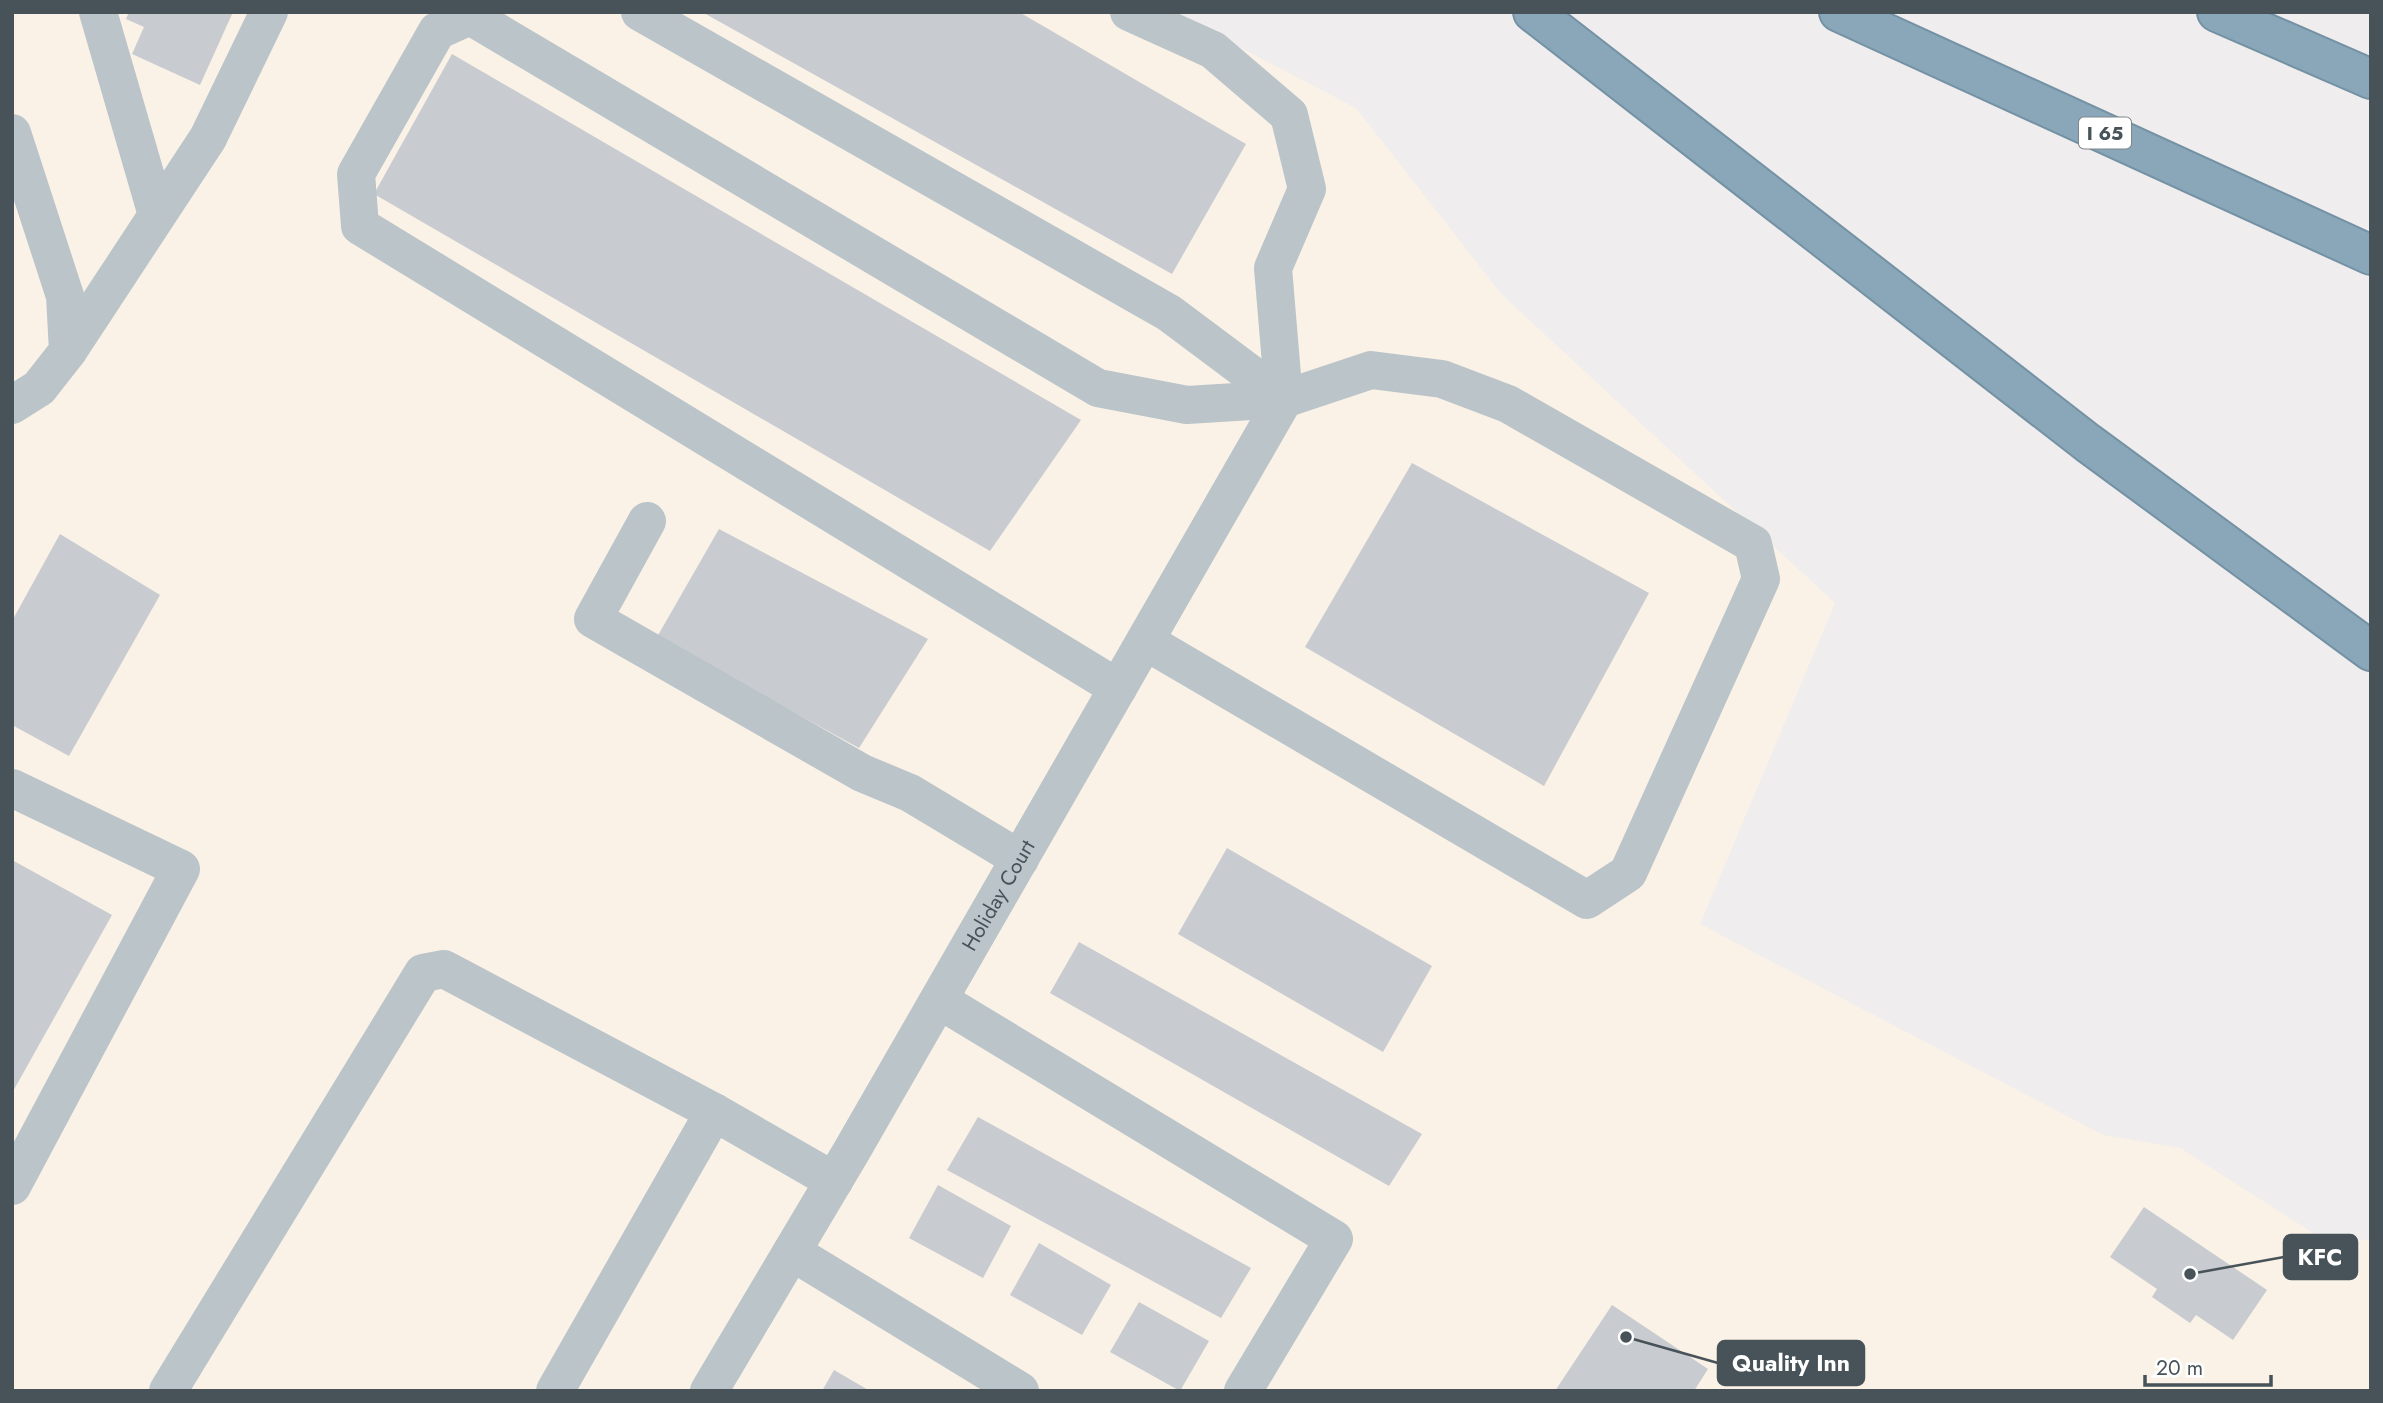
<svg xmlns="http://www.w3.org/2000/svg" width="2383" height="1403" font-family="Jost,sans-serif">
<rect width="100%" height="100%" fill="#f0edee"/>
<path fill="#faf2e7" d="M12,12H1172L1356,108L1502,295L1835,603L1700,924L2103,1135L2180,1148L2321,1238L2371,1240V1391H12Z"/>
<g fill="#c8cbcf">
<path d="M129,12H233L200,85L132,54L144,27L126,19Z"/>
<path d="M702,12H1019L1246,144L1172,274Z"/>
<path d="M452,54L1081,420L990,551L374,194Z"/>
<path d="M1412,463L1649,593L1544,786L1305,647Z"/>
<path d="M719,529L928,639L859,748L657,637Z"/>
<path d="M60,534L160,595L69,756L12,725V621Z"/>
<path d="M1227,848L1432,966L1383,1052L1178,934Z"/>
<path d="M12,860L112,915L12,1093Z"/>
<path d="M1079,942L1422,1134L1389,1186L1050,993Z"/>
<path d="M978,1117L1251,1268L1221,1318L947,1170Z"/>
<path d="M938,1185L1011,1226L983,1278L909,1238Z"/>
<path d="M2144,1207L2267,1290L2233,1340L2196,1315L2190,1323L2152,1297L2157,1289L2110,1257Z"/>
<path d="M1039,1243L1111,1285L1082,1335L1010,1295Z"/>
<path d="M1139,1302L1209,1341L1180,1391L1110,1352Z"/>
<path d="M1612,1305L1708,1369L1694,1391H1555Z"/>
<path d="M834,1370L870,1391H822Z"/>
</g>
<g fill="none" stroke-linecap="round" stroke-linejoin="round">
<defs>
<g id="highway">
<path d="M1533,12L2088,443L2371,651"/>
<path d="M1839,12L2371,255"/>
<path d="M2217,12L2371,79"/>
</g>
</defs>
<use href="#highway" stroke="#7492a4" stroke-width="42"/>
<g stroke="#bac4c9" stroke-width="38">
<path d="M98,12L157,215"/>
<path d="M640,12L1169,313L1284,399"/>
<path d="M1129,12L1213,50L1289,115L1307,189L1273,268L1284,399"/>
<path d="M12,133L65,296L68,351L39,388L12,405"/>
<path d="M68,351L208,138L269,12"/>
<path d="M647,521L593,619L862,773L910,793L1020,859"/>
<path d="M1118,688L360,226L356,174L437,31L470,16L1098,388L1187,405L1284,399L1371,370L1442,379L1508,404L1753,544L1761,579L1628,873L1587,900L1145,641"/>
<path d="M12,788L181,869L12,1186"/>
<path d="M939,1000L1334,1239L1243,1391"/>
<path d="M792,1252L1020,1391"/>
<path d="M168,1391L423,973L444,969L714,1112L834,1181"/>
<path d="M555,1391L714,1112"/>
<path id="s1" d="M709,1391L851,1152L1284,399"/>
</g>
<use href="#highway" stroke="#89a7b8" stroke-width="38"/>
</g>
<g text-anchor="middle" stroke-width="7" stroke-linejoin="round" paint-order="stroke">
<rect fill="#fff" stroke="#7e878b" stroke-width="2" x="2079" y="117.5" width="52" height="31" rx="5"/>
<g font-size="19" font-weight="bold" fill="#475359">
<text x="2105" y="140">I 65</text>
</g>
<g font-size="21" fill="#475359" stroke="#fff">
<text dy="7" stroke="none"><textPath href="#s1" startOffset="574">Holiday Court</textPath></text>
</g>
</g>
<path fill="none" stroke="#475359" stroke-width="2.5" d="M2190 1274L2284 1257M1626 1337L1718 1363"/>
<g fill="#475359" stroke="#fff" stroke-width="2.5">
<circle cx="2190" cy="1274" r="7"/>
<circle cx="1626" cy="1337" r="7"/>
</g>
<g fill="#475359" stroke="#475359" stroke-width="2.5">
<rect x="2284" y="1235" width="73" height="44" rx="7"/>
<rect x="1718" y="1341" width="146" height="44" rx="7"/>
</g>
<g font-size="23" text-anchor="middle" font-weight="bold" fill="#fff">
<text x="2320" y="1265">KFC</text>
<text x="1791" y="1371">Quality Inn</text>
</g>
<rect width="2383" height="1403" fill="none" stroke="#475359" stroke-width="28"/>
<path d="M2145 1375v10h126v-10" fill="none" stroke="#475359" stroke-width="3.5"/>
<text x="2156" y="1375" font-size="21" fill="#475359" stroke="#ffffff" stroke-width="5" paint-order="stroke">20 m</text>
</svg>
